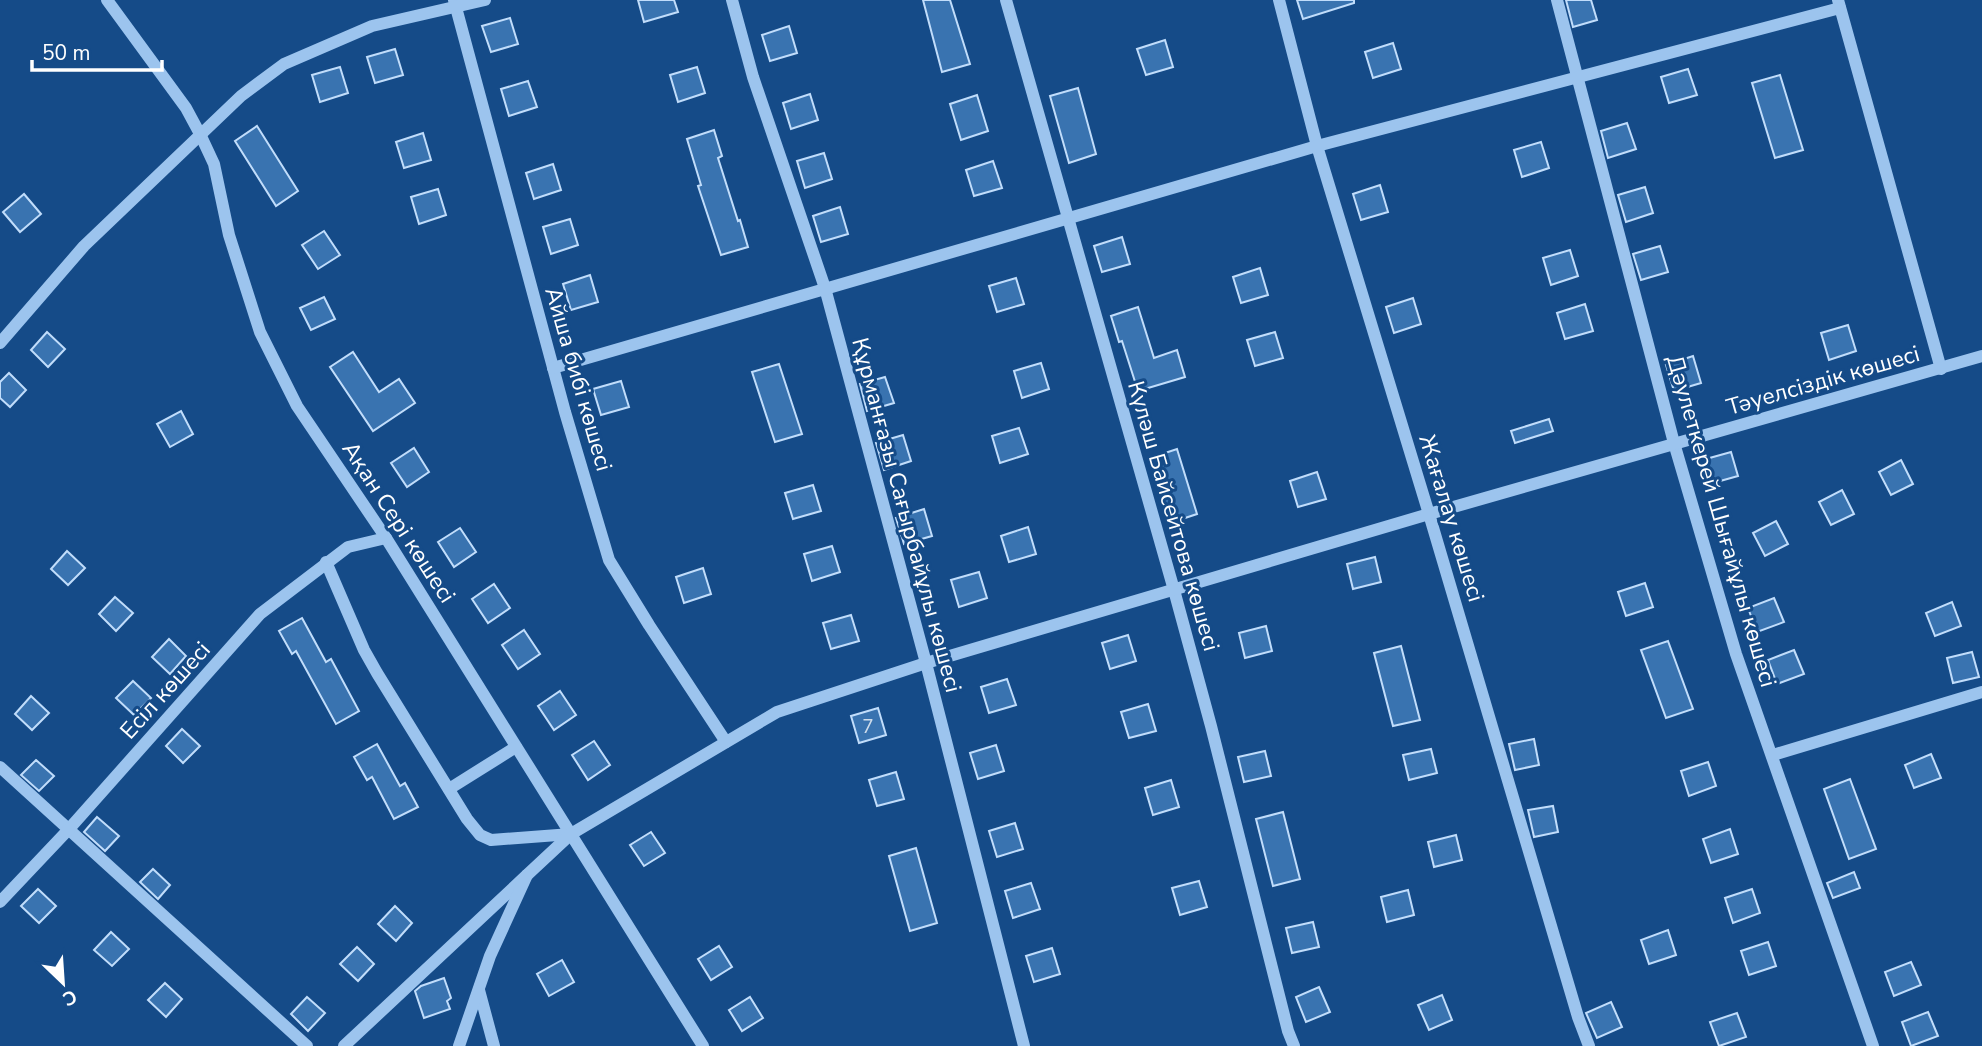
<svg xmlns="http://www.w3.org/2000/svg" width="1982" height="1046" font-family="'Nunito Sans',sans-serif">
<rect width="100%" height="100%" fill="#154b88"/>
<g fill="#3973b0" stroke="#c1ddfb" stroke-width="2">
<path d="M638,0H674L678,12L644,22Z"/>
<path d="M923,0H950L970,64L942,72Z"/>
<path d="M1297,0H1354V3L1303,19Z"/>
<path d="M1566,0H1591L1597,20L1573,27Z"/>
<path d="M510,18L518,44L491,52L482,26Z"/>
<path d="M789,26L797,53L770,61L762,35Z"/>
<path d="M1165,40L1173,67L1146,75L1137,49Z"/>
<path d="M1393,43L1401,69L1373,78L1365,52Z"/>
<path d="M395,49L403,75L375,83L367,57Z"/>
<path d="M340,67L348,93L320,102L312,75Z"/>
<path d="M697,67L705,93L678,102L670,75Z"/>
<path d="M1688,69L1697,95L1669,103L1661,77Z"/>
<path d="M1780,75L1803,150L1775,158L1752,83Z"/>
<path d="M528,81L537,107L509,116L501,89Z"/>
<path d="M1078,88L1096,154L1069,163L1050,96Z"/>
<path d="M810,94L818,120L791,129L783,103Z"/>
<path d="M977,95L988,131L961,140L950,104Z"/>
<path d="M1627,123L1636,149L1608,158L1601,131Z"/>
<path d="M257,126L298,191L276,206L235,141Z"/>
<path d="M714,130L722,156L718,158L738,221L740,220L748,247L721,255L698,186L701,185L687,139Z"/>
<path d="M423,133L431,160L404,168L396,142Z"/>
<path d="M1541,142L1549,168L1522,177L1514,150Z"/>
<path d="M824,153L832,179L805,188L797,161Z"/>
<path d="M993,161L1002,188L974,196L966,170Z"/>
<path d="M553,164L561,190L534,199L526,173Z"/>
<path d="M1380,185L1388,212L1361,220L1353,194Z"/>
<path d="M1645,187L1653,213L1626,222L1618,195Z"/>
<path d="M438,189L446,215L419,224L411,197Z"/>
<path d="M24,194L41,214L20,232L3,212Z"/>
<path d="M840,207L848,234L821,242L813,216Z"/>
<path d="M570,219L578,245L551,254L543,227Z"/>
<path d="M324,231L340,255L318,269L302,245Z"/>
<path d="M1122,237L1130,264L1102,272L1094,246Z"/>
<path d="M1660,246L1668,272L1641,280L1633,254Z"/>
<path d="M1570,250L1578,276L1551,285L1543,258Z"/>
<path d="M1260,268L1268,295L1241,303L1233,277Z"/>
<path d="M590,275L598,302L571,310L563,284Z"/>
<path d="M1016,278L1024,304L997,312L989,286Z"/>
<path d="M324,297L335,319L311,330L300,308Z"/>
<path d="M1413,298L1421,324L1394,333L1386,307Z"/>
<path d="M1585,304L1593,331L1565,339L1557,313Z"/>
<path d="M1138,307L1154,358L1177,350L1185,377L1138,391L1122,341L1119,342L1111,316Z"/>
<path d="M1848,325L1856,351L1829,360L1821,333Z"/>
<path d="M47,332L65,349L48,367L31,350Z"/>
<path d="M1275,332L1283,358L1255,366L1247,340Z"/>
<path d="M353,352L379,392L399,379L415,403L373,431L330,367Z"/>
<path d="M1693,356L1701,383L1674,391L1666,365Z"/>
<path d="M1041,363L1049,389L1022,398L1014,371Z"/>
<path d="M779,364L802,434L775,442L752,372Z"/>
<path d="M9,373L26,390L10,407L0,398V382Z"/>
<path d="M885,377L894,403L867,411L860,384Z"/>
<path d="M621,381L629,407L601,415L593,389Z"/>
<path d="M181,411L193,434L170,447L157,424Z"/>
<path d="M1549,419L1553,431L1515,443L1511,431Z"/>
<path d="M1019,428L1028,454L1000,463L992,436Z"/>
<path d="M903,435L911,461L884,470L876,443Z"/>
<path d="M414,448L429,472L407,487L391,463Z"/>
<path d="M1177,449L1197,514L1170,523L1150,458Z"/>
<path d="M1731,452L1738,476L1713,483L1706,459Z"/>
<path d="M1901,460L1913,484L1891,495L1879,472Z"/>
<path d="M1317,472L1326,499L1298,507L1290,481Z"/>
<path d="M813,485L821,511L793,519L785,493Z"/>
<path d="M1842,490L1854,514L1831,525L1819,502Z"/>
<path d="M924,509L932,536L904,544L896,518Z"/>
<path d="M1776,521L1788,544L1765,556L1753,533Z"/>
<path d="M1028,527L1036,554L1009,562L1001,536Z"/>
<path d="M460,528L476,552L454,567L438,542Z"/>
<path d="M832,546L840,572L812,581L804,554Z"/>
<path d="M67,551L85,568L68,585L51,569Z"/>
<path d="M1375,557L1381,582L1353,589L1347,564Z"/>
<path d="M703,568L711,594L684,603L676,577Z"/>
<path d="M979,572L987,598L959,607L951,580Z"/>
<path d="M1645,583L1653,607L1626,616L1618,592Z"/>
<path d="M494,584L510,608L488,623L472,599Z"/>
<path d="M115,597L133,613L116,631L99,614Z"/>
<path d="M1774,598L1784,622L1757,632L1748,608Z"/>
<path d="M1952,602L1961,626L1935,636L1926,613Z"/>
<path d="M851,615L859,641L831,649L823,623Z"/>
<path d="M302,618L326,662L331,659L359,711L336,724L296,651L292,654L279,631Z"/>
<path d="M1266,626L1272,651L1245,658L1239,633Z"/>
<path d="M524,630L540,654L518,669L502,645Z"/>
<path d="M1128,635L1136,661L1110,669L1102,643Z"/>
<path d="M169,639L186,656L170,674L152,657Z"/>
<path d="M1668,641L1693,709L1666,718L1641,650Z"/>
<path d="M1401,646L1420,720L1393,726L1374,653Z"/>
<path d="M1794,650L1804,674L1777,684L1768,660Z"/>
<path d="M1972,652L1979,677L1953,683L1947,658Z"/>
<path d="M1007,679L1016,705L989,713L981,687Z"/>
<path d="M133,681L151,698L134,715L116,698Z"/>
<path d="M560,691L576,715L554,730L538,706Z"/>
<path d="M31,696L49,713L32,730L15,714Z"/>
<path d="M1148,704L1156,731L1129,738L1121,712Z"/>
<path d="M878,708L886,735L859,743L851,716Z"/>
<path d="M182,729L200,746L183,763L166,746Z"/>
<path d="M1534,739L1539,765L1515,770L1509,744Z"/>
<path d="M594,741L610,765L588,780L572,755Z"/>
<path d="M377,744L400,786L405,783L418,807L394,819L372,777L367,780L354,757Z"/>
<path d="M996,745L1004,771L978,779L970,753Z"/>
<path d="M1431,749L1437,773L1409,780L1403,755Z"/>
<path d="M1265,751L1271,776L1244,782L1238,757Z"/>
<path d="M1931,754L1941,778L1914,788L1905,765Z"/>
<path d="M36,760L54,776L39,791L21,775Z"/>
<path d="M1708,762L1716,786L1689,796L1681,771Z"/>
<path d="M896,772L904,799L877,806L869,780Z"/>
<path d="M1850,779L1876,849L1849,859L1824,789Z"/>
<path d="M1171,780L1179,807L1153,815L1145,788Z"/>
<path d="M1553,806L1558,832L1534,837L1528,810Z"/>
<path d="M1283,812L1300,879L1273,886L1256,819Z"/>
<path d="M97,817L119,836L105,851L84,832Z"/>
<path d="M1015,823L1023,849L997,857L989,831Z"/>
<path d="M1730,829L1738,854L1711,863L1703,839Z"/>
<path d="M651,832L665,853L644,866L630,845Z"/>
<path d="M1456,835L1462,860L1434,867L1428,842Z"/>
<path d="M916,848L937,923L910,931L889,856Z"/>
<path d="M153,869L170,885L158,899L140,882Z"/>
<path d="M1854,872L1860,888L1833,898L1827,883Z"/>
<path d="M1199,881L1207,907L1180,915L1172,888Z"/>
<path d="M1031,883L1040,909L1013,918L1005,891Z"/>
<path d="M38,889L56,906L39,923L21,906Z"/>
<path d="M1752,889L1760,913L1733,923L1725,898Z"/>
<path d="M1408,890L1414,915L1387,922L1381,897Z"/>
<path d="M395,906L412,923L396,941L378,924Z"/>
<path d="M1313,922L1319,947L1292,953L1286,928Z"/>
<path d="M1668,930L1676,955L1649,964L1641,940Z"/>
<path d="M111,932L129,949L112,966L94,950Z"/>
<path d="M1768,942L1776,966L1749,975L1741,951Z"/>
<path d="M719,946L732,967L711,980L698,959Z"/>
<path d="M357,947L374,964L358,981L340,964Z"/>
<path d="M1052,948L1060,974L1034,982L1026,956Z"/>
<path d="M562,960L574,982L549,996L537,974Z"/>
<path d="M1911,962L1921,985L1894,996L1885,972Z"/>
<path d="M444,978L451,998L447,1001L450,1009L424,1018L415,991L421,986Z"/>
<path d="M165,983L182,999L166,1017L148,1000Z"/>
<path d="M1319,987L1330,1012L1306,1022L1296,997Z"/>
<path d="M1442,995L1452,1020L1429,1030L1418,1005Z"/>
<path d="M307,997L325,1013L308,1031L291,1014Z"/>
<path d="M750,997L763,1018L742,1031L729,1010Z"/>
<path d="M1611,1002L1622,1027L1597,1038L1586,1013Z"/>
<path d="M1928,1012L1938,1036L1911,1046L1902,1022Z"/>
<path d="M1737,1013L1746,1037L1719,1046L1710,1022Z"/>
</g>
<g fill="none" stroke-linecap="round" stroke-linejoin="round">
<g stroke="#9cc4ee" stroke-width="12">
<path d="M107,0L186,108L200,134L214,164L229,235L260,332L297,406L386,538L703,1046"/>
<path d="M454,0L565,412L609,560L649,625L726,742"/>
<path d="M732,0L753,77L825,288L926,663L1024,1046"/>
<path d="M1006,0L1174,590L1211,726L1288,1031L1294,1046"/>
<path d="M1279,0L1317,146L1429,514L1578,1017L1589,1046"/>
<path d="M1557,0L1674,443L1736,654L1873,1046"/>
<path d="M1838,0L1941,369"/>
<path d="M0,343L84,246L241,96L284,64L372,26L485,0"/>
<path d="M553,368L1317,146L1840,8"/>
<path d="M326,562L364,650L377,673L467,819L480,835L491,840L571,834L777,712L926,663L1429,514L1982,356"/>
<path d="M1773,755L1982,692"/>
<path d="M0,767L307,1046"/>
<path d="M449,789L516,747"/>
<path d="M0,902L69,829L260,614L348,547L386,538"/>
<path d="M479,990L494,1046"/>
<path d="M344,1046L527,875"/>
<path d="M459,1046L490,956L527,875L571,834"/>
</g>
</g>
<g text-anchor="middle" stroke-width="6" stroke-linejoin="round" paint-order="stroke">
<g font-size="19" fill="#cedceb">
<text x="868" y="733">7</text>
</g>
<g font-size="23" fill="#fff" stroke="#154b88">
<text transform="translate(579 379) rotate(74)" y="8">Айша бибі көшесі</text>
<text transform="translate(1823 380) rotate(-16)" y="8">Тәуелсіздік көшесі</text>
<text transform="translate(907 515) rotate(75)" y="8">Құрманғазы Сағырбайұлы көшесі</text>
<text transform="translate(1174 516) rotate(74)" y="8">Күләш Байсейтова көшесі</text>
<text transform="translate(1452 518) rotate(73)" y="8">Жағалау көшесі</text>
<text transform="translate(1722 521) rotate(74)" y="8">Дәулеткерей Шығайұлы көшесі</text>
<text transform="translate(399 522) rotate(57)" y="8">Ақан Сері көшесі</text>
<text transform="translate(165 690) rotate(-48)" y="8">Есіл көшесі</text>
</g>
</g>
<g transform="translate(63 983) rotate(155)" stroke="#154b88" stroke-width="5" paint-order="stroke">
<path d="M0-5L12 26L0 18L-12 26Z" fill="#ffffff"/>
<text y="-10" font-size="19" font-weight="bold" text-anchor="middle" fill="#ffffff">С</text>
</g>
<path d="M32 60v10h130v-10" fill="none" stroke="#ffffff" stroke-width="3.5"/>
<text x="42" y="60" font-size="21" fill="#ffffff" stroke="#154b88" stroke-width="5" paint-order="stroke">50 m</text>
</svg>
